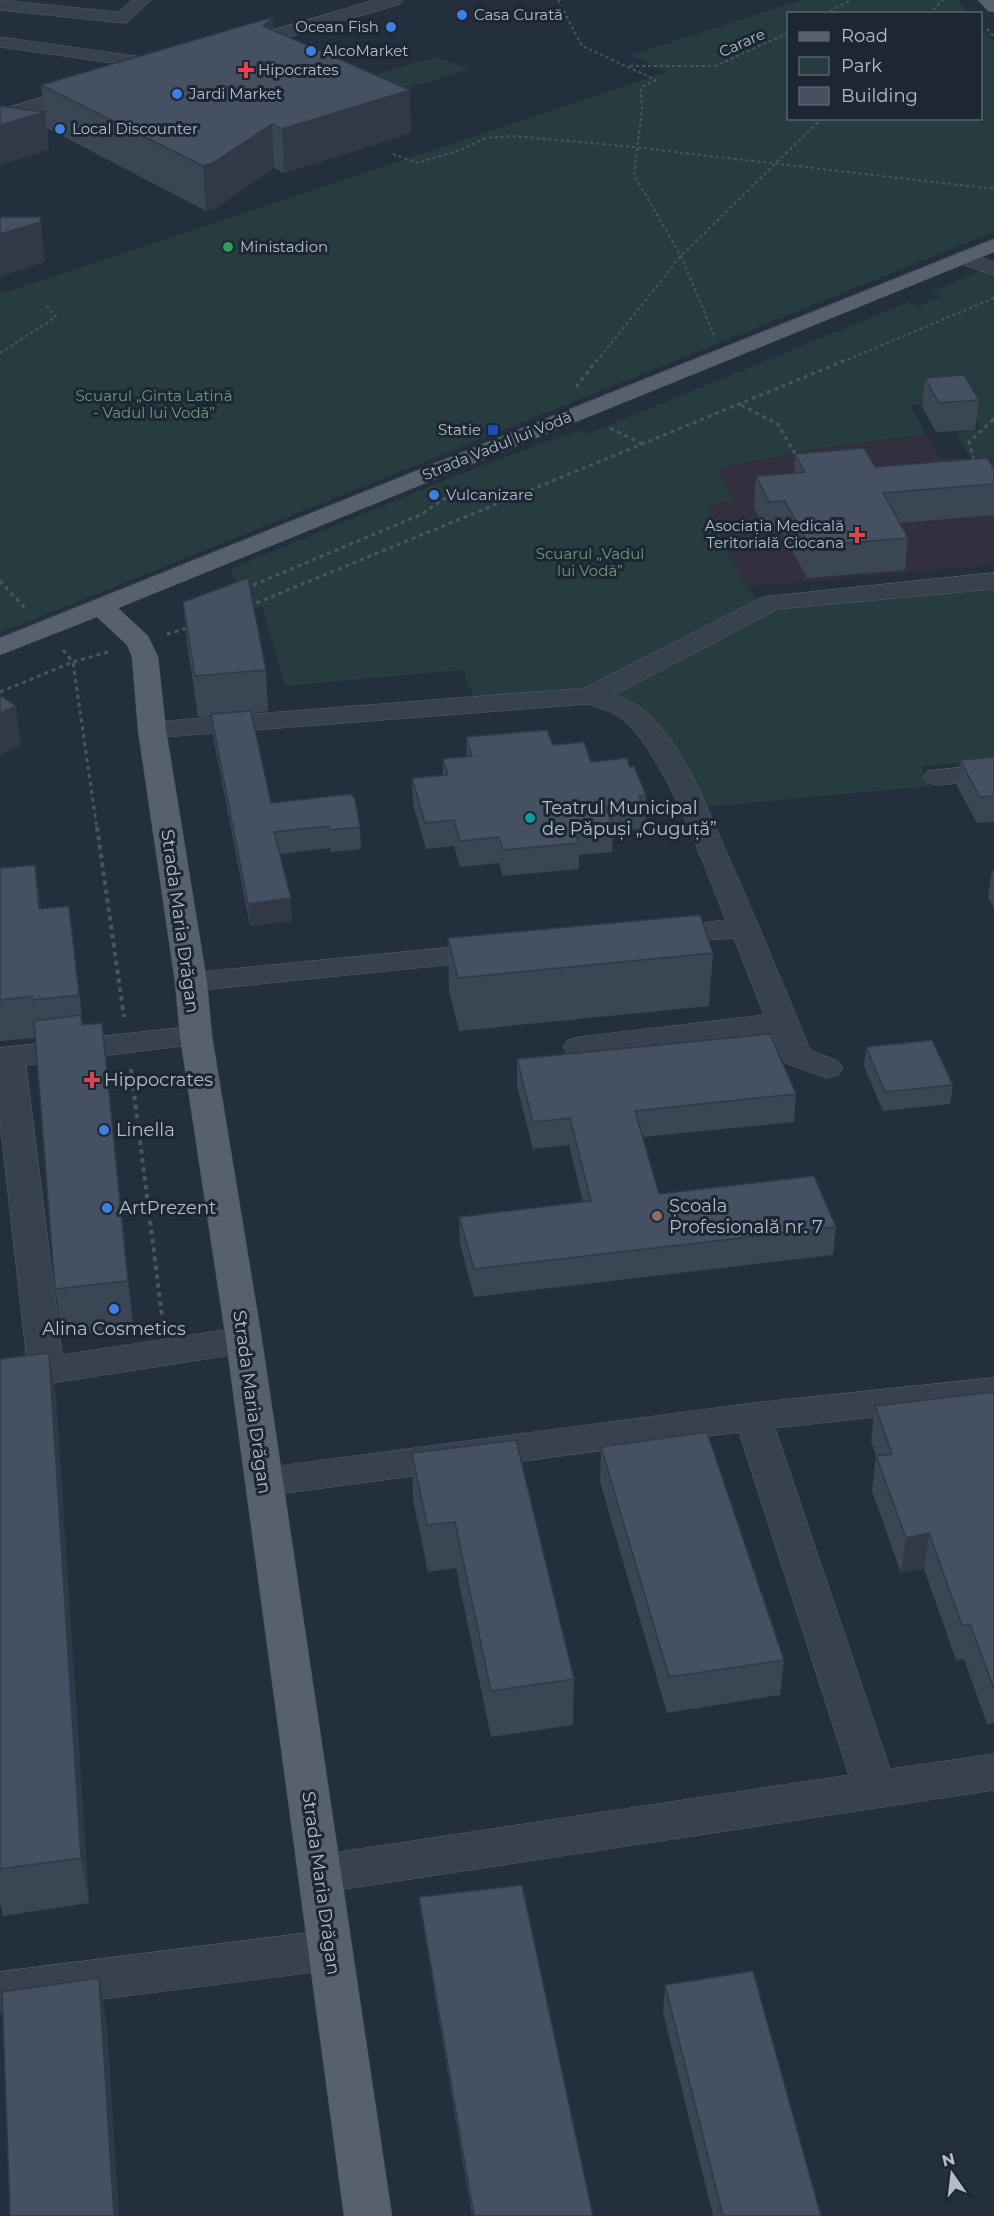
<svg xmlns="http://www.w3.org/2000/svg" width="994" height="2216" font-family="Montserrat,sans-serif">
<rect width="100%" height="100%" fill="#242f3e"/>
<path fill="#32303f" d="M926,434L940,458L994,459V565L746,587L705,504L734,501L716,468L828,447Z"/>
<g fill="#263c3f">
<path d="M802,0H957L969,13L788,14V118H980L981,27L994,42V232L0,633V294L667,72L631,55Z"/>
<path d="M435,57L470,69L397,92L360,79Z"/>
<path d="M982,270L994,275V459L970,457L956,433L982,429L963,402L910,405L926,434L828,447L717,468L734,501L705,505L746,587L768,610L994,589V760L921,767L931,786L706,807L678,752L586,689L474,699L463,670L285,686L262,606L195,630L201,597L236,580L230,569L453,477L579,430L587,434L909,302L919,306L940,297L930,293Z"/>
</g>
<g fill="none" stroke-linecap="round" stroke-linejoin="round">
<defs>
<g id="minor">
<path d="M0,0L118,12L132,0H151L128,22L122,23L0,10Z"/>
<path d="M375,0H403L400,4L244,50L238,51L229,46L232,42Z"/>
<path d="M0,37L170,61L179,66L170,71L0,47Z"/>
<path d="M88,84L97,90L95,94L0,122V110Z"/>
<path d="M962,252L994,262V275L955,262L952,258L955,254Z"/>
<path d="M994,573V589L778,609L614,695C629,700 641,706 652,718C686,752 704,801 723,844C753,912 782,981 810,1050L838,1061L843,1068L838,1075L827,1078L785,1063L771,1034L579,1057L568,1054L563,1047L568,1040L579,1037L764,1015L734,938L661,944L650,941L646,935L650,929L726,920C704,868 662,743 615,714C607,710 597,707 588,704L152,738L142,736L138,730L142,724L152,722L585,688L763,597Z"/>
<path d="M994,764V780L938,785L928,783L924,777L928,771Z"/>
<path d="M493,943L504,945L508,952L504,959L191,991L180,989L175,982L180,975L191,973Z"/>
<path d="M196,1026L207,1029L212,1036L207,1043L26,1065L62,1355L244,1327L257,1331L262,1340L257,1349L244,1353L46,1384L0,1395V1369L27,1362L0,1121V1048Z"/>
<path d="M994,1378V1404L775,1428L890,1769L994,1754V1790L319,1893L304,1887L297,1874L304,1861L319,1855L849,1775L739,1432L264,1496L250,1492L245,1482L250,1472L264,1468L753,1403Z"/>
<path d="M330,1930L346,1936L352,1950L346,1964L330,1970L0,2012V1972Z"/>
</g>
<g id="major">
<path d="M978,0H994V12L988,11Z"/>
<path d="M994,239V252L118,608L148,636L158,657L166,730L207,982L212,1036L262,1340L392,2216H344L226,1340L180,1036L175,982L138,730L132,657L127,645L97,617L0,655V638Z"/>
</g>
</defs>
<use href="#minor" stroke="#565f6c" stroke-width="1"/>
<use href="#major" stroke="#414a57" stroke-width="1"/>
<g stroke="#44595c" stroke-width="2" stroke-dasharray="3 3" stroke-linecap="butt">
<path d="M558,0L582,46L656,80"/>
<path d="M825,14L851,0"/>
<path d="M929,14L943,0"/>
<path d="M987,29L994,37"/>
<path d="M630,66H715L788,33"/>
<path d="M656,80L641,87L642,109L634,175L681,256L714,335"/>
<path d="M393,154L418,163L463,149L486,138L513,136L624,146L994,189"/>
<path d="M0,353L56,317L46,305"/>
<path d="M596,362L681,256L822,118"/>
<path d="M842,362L994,298"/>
</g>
<g stroke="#44595c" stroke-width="3" stroke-dasharray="4 4" stroke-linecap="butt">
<path d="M576,387L597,360"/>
<path d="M741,405L778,424L797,457"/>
<path d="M610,428L644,445"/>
<path d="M974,460L969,442L994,419"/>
<path d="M0,581L27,610"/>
<path d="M246,588L420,515L452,494"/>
<path d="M249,606L846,360"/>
<path d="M167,634L188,628"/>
<path d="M63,650L73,662L108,652"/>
<path d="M0,692L73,662L97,829"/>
</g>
<g stroke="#44595c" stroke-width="4" stroke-dasharray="4.5 4.5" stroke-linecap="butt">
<path d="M97,827L124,1017"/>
<path d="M131,1069L163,1324"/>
</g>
<use href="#minor" fill="#38414e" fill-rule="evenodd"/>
<use href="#major" fill="#56606e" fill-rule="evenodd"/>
</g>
<g fill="#3b4654">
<path d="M274,31L411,133L284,173L274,168L216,208L206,211L47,128L49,150L41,85Z"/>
<path d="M925,378L979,400L975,430L936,432L922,407Z"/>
<path d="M795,454L875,467L994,468V515L900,523L908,538L905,570L807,578L782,532L767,534L754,507L756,476L794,473Z"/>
<path d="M183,602L266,670L268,711L251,713L271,803L360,827L361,849L331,852L330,848L279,854L292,921L250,926L213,736L211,716L198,717L187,643Z"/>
<path d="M466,737L553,745L591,762L630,767L646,795L645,821H641V829L613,832L612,852L579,855V869L503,876L499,863L460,867L454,846L426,849L413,804L412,778L443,775V759L467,756Z"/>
<path d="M994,757V822L977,823L957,786L960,760Z"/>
<path d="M0,868L41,909L69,906L83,1025L102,1023L133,1327L62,1335L55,1289L35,1038L0,1041Z"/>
<path d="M992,871H994V908L988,897Z"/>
<path d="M448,938L713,953L709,1006L459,1031L449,990Z"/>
<path d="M866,1047L953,1085L950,1104L883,1111L864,1066Z"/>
<path d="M517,1059L796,1094L794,1122L643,1137L659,1194L836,1227L833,1255L474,1297L460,1244L459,1217L583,1202L569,1145L533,1149L517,1086Z"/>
<path d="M49,1353L56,1399L89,1903L3,1916L0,1903V1359Z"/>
<path d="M994,1395V1723L987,1724L964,1659L956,1660L924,1569L901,1573L872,1491L876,1456L871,1441L875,1406Z"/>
<path d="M601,1447L784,1660L780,1695L667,1713L600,1482Z"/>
<path d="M412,1453L574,1679L573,1725L491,1737L456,1568L428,1572L413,1499Z"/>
<path d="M419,1897L593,2216H472L420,1907Z"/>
<path d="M665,1985L821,2216H713L663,2012Z"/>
</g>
<g fill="#303945">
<path d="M273,17L275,58L263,26Z"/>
<path d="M410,90L411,133L284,173L282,129Z"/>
<path d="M45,112L49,150L0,165V125Z"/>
<path d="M272,124L274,168L216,208L206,211L203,166Z"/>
<path d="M41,222L45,262L0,277V234Z"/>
<path d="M16,706L21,745L0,755V713Z"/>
<path d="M35,865L41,905L44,949L39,909Z"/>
<path d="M291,898L292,921L250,926L248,904Z"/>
<path d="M102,1023L107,1068L133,1327L128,1281Z"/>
<path d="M49,1353L56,1399L89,1903L81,1858Z"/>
<path d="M929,1533L924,1569L901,1573L906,1538Z"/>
<path d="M99,1978L107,2023L119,2216H114Z"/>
</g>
<g fill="#455162" stroke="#303945" stroke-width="1.5">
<path d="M273,17L263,26L410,90L282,129L272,124L213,163L203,166L41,85Z"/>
<path d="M0,106L45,112L0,125Z"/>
<path d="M0,217H40L41,222L0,234Z"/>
<path d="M964,375L979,400L939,403L925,378Z"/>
<path d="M864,448L875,467L987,458L994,468V484L883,493L908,538L810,546L785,501L769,502L756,476L805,472L795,454Z"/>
<path d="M248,578L266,670L195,676L183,602Z"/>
<path d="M0,695L16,706L0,713Z"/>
<path d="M251,711L271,803L351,794L355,799L360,827L330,830L329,826L274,832L291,898L248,904L211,714Z"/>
<path d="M547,730L553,745L584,742L591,762L627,758L630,767L634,766L646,795L639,796L642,804L606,807L613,826L574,830L579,843L503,850L499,837L460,841L454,820L425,823L412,778L448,775L443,759L472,756L466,737Z"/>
<path d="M994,757V796L980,797L960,760Z"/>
<path d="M35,865L39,909L69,906L79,995L32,1000V996L0,1000V868Z"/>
<path d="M700,915L713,953L458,978L448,938Z"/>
<path d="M81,1015L82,1025L102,1023L128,1281L55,1289L34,1021Z"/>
<path d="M770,1034L796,1094L635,1111L659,1194L814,1176L836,1227L474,1269L459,1217L591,1201L570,1118L533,1122L517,1059Z"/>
<path d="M932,1040L953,1085L885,1092L866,1047Z"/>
<path d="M49,1353L81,1858L0,1869V1359Z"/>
<path d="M993,1392L994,1395V1689L970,1624L962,1625L929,1533L906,1538L876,1456L892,1454L875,1406Z"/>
<path d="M707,1432L784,1660L669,1677L601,1447Z"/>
<path d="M516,1440L574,1679L491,1691L455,1522L427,1525L412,1453Z"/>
<path d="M522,1885L593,2216H474L419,1897Z"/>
<path d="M753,1971L821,2216H723L665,1985Z"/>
<path d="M99,1978L114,2216H10L2,1992Z"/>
</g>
<g fill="#3f7fe0" stroke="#1d2633" stroke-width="2">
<circle cx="462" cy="15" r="6"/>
<circle cx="391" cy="27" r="6"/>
<circle cx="311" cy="51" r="6"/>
<circle cx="177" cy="94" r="6"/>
<circle cx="60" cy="129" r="6"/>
<circle cx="434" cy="495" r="6"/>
<circle cx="104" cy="1130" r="6"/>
<circle cx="107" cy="1208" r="6"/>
<circle cx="114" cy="1309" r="6"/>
</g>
<g fill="#e0444e" stroke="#1d2633" stroke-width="2">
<path d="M243 61h6v6h6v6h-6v6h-6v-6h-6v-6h6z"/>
<path d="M854 526h6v6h6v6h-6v6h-6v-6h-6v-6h6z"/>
<path d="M89 1071h6v6h6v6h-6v6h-6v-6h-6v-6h6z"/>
</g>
<circle fill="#2e9e5b" stroke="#1d2633" stroke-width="2" cx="228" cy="247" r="6"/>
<rect fill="#1a4fb4" stroke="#1d2633" stroke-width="2" x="487" y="424" width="12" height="12" rx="3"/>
<circle fill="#0f9aa8" stroke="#1d2633" stroke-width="2" cx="530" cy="818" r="6"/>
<circle fill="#8d6e63" stroke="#1d2633" stroke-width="2" cx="657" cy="1216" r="6"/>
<g text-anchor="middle" stroke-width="6" stroke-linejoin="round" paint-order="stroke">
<g font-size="15" fill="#b4bcc9" stroke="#1d2633" text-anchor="start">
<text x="474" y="20">Casa Curată</text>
<text x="379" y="32" text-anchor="end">Ocean Fish</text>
<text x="323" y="56">AlcoMarket</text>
<text x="258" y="75">Hipocrates</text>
<text x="189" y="99">Jardi Market</text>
<text x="72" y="134">Local Discounter</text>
<text x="240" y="252">Ministadion</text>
<text x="481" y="435" text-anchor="end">Statie</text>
<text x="446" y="500">Vulcanizare</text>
<text x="844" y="531" text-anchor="end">Asociația Medicală<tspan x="844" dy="17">Teritorială Ciocana</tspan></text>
</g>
<g font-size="15" fill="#b4bcc9" stroke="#1d2633">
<text transform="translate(742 43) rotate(-24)" y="5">Carare</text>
<text transform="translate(497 446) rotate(-22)" y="5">Strada Vadul lui Vodă</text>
</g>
<g font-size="15" fill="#6b9a76" stroke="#1d2633">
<text x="154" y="401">Scuarul „Ginta Latină<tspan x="154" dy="17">- Vadul lui Vodă”</tspan></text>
<text x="590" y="559">Scuarul „Vadul<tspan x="590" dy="17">lui Vodă”</tspan></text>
</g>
<g font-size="18" fill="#b4bcc9" stroke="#1d2633" text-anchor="start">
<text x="542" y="814">Teatrul Municipal<tspan x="542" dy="21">de Păpuși „Guguță”</tspan></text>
<text x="104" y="1086">Hippocrates</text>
<text x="116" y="1136">Linella</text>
<text x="669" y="1212">Școala<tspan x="669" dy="21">Profesională nr. 7</tspan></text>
<text x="119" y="1214">ArtPrezent</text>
<text x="114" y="1335" text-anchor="middle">Alina Cosmetics</text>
</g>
<g font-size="18" fill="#b4bcc9" stroke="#1d2633">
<text transform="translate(180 921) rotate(82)" y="6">Strada Maria Drăgan</text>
<text transform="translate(252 1402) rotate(82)" y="6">Strada Maria Drăgan</text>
<text transform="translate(321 1883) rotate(82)" y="6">Strada Maria Drăgan</text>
</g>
</g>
<rect x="787" y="12" width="195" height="108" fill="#1d2633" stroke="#59626f" stroke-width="1.5"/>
<rect x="799" y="32" width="30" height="9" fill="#56606e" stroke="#59626f" stroke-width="1.5"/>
<text x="841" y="42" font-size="18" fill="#b4bcc9">Road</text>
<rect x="799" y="57" width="30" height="18" fill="#263c3f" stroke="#59626f" stroke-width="1.5"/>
<text x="841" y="72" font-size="18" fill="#b4bcc9">Park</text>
<rect x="799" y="87" width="30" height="18" fill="#455162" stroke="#59626f" stroke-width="1.5"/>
<text x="841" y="102" font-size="18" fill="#b4bcc9">Building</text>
<g transform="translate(952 2174) rotate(346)" stroke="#1d2633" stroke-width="4.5" paint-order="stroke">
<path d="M0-4.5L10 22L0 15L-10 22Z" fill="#b4bcc9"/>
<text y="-9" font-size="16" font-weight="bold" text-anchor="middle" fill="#b4bcc9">N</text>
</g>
</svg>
